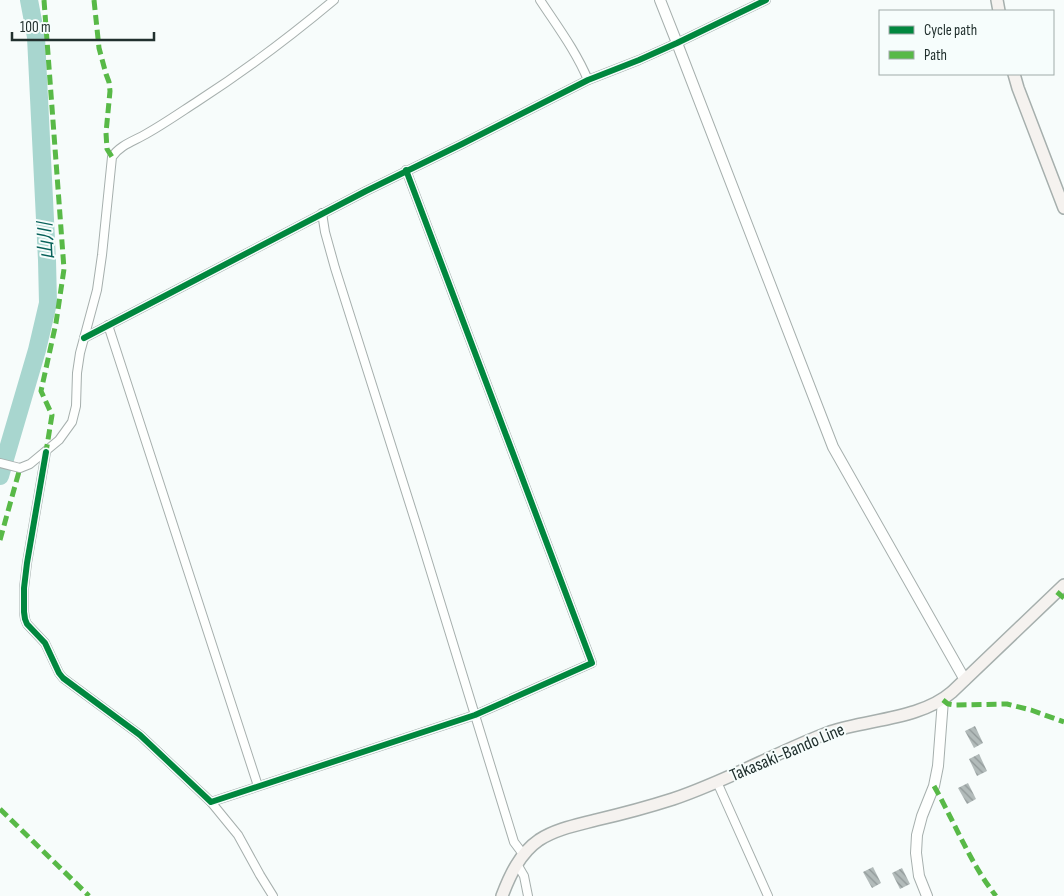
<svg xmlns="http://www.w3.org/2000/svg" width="1064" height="896" font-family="'Sofia Sans Condensed','Noto Sans JP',sans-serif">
<defs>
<pattern id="building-back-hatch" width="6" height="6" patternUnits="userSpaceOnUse" patternTransform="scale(1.25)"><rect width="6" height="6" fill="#b2bbba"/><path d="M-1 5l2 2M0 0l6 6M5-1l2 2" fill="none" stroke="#909898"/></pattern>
</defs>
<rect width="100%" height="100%" fill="#f7fcfb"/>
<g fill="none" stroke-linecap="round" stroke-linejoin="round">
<path stroke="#a8d6cf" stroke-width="18" d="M0,476L37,350L48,303L47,260L36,37L29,0"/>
</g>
<g fill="url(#building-back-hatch)">
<path d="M975,726L983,743L974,748L965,731Z"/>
<path d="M979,754L987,771L977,776L969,759Z"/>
<path d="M968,783L976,799L967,804L958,788Z"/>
<path d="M873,867L881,883L872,888L863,872Z"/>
<path d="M902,868L910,884L900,889L892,873Z"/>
</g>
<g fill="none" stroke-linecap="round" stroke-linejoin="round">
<defs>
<g id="minor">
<path d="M540,0C557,26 576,51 588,80"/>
<path d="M322,213L325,232L335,268L419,533L514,842L523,854"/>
<path d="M108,325L258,786"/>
<path d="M84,338L366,191L462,144L588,80L639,60L677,43L766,0"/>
<path d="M46,452L27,563L24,588V612L25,619L27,624L45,643L59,673L63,678L140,735L211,802L475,715L592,663L406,170"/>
<path d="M0,463L20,468L30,464L59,440L72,422L76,406L77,373L80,353L97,290L102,255L112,157C120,145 134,141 146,134C164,124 181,112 198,101C246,70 291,36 334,0"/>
<path d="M717,782L768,896"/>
<path d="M211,802L238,835L260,875L273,896"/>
<path d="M517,864L524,876L528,896"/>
</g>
<g id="tertiary">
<path d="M660,0L677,43L833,447L965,680"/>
<path d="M927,896L919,876L916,853L917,835L922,816L934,786L938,766L943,700"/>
</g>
<g id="secondary">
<path d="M997,0L999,11"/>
<path d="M1014,74L1018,88L1064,208"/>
<path d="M502,896C510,875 520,853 539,840C556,829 577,825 596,820C622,814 648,807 673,799C727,781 777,752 830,732C869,719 921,719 952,692L1064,585"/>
</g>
</defs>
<use href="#minor" stroke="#a6afad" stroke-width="10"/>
<use href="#tertiary" stroke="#a6afad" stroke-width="12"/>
<use href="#secondary" stroke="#a6afad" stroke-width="14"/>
<use href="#minor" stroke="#fefffe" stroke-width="8"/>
<use href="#tertiary" stroke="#fefffe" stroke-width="10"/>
<use href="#secondary" stroke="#f5f2ef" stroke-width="11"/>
<g stroke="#58b947" stroke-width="5" stroke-dasharray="10 5" stroke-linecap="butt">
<path d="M44,0L64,269L56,323L41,391L52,415L46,452"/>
<path d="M94,0L99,48L106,74L109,82L110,91L106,133L107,149L112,157"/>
<path d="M0,540L20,468"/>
<path d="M1057,592L1064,598"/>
<path d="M943,700L948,704L955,705L1007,704L1031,710L1064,722"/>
<path d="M934,786C955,823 970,863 996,896"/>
<path d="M0,809L89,896"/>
</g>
<defs>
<g id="cycleway">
<path d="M84,338L366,191L462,144L588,80L639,60L677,43L766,0"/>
<path d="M46,452L27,563L24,588V612L25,619L27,624L45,643L59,673L63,678L140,735L211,802L475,715L592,663L406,170"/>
</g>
</defs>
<use href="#cycleway" stroke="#f6fdfc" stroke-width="9"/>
<use href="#cycleway" stroke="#00873e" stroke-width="6"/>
</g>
<g text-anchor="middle" stroke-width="4" stroke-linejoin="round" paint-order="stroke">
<g font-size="18" fill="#21302e" stroke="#f6fdfc">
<text transform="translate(787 752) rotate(-23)" y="6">Takasaki-Bando Line</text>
</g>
<g font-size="19" font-style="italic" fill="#076159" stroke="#f6fdfc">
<text transform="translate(45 241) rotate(-93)" y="7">山川</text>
</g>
</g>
<rect x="879" y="10" width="175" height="65" fill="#f6fdfc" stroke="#a1abaa"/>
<rect x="889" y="26" width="25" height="8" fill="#00873e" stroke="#a1abaa"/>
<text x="924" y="35" font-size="15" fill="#21302e">Cycle path</text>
<rect x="889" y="51" width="25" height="8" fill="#58b947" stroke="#a1abaa"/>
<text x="924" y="60" font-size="15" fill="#21302e">Path</text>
<path d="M12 32v8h142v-8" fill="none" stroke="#21302e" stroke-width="2.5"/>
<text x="20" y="32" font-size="15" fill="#21302e" stroke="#f6fdfc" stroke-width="4" paint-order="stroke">100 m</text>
</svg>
